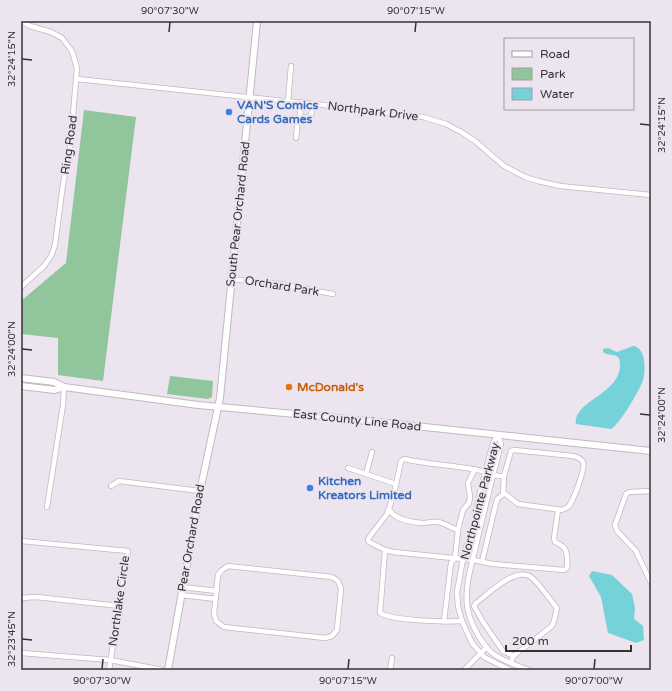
<svg xmlns="http://www.w3.org/2000/svg" width="672" height="691" font-family="'Varela Round',sans-serif">
<rect width="100%" height="100%" fill="#ece4ef"/>
<g fill="#91c59b">
<path d="M84,110L136,117L103,381L58,375V338L21,334V301L66,263Z"/>
<path d="M170,376L213,381L212,397L208,399L167,394Z"/>
</g>
<g fill="#75d2d8">
<path d="M633,346C646,347 646,371 643,380C640,390 619,425 611,429L576,424C573,399 628,393 619,358C614,353 608,356 603,352V349L608,348L617,352Z"/>
<path d="M592,571L612,575L632,594L635,608L634,619L643,626L644,640L636,643L608,633L601,597L589,576Z"/>
</g>
<g fill="none" stroke-linecap="round" stroke-linejoin="round">
<defs>
<g id="street">
<path d="M21,21L30,26L51,32L62,38L72,51L77,68L70,150L63,184L55,245L51,256L44,266L21,287"/>
<path d="M77,79L351,108L423,117L446,124L461,132L475,141L504,166L525,177L538,181L560,186L651,195"/>
<path d="M288,101L291,66"/>
<path d="M300,117H308L311,116L313,104"/>
<path d="M296,138L298,119L300,117L301,102"/>
<path d="M231,279L280,284L333,294"/>
<path d="M498,435L501,444C492,479 483,515 475,550C471,567 465,586 467,604C468,619 480,642 491,652C501,661 517,665 529,670"/>
<path d="M498,435L493,443L480,492L472,536L466,547L463,559L457,592L458,606L462,621L472,643L484,657L510,670"/>
<path d="M348,468L396,484"/>
<path d="M366,474L372,452"/>
<path d="M111,486L119,481L200,491"/>
<path d="M651,491L630,492L626,494L615,525L617,531L636,551L651,583"/>
<path d="M47,507L63,405L64,387"/>
<path d="M389,509C394,520 411,522 422,523C427,523 433,521 438,522C445,523 451,528 458,530"/>
<path d="M21,541L128,551L109,670"/>
<path d="M385,550L393,552L473,560L493,564L564,570L567,568C568,555 568,547 555,542L554,538L558,510"/>
<path d="M482,562L497,499L504,494"/>
<path d="M228,566L332,577L338,581L341,589L337,630L332,636L325,638L224,627L216,621L214,614L218,575L222,570Z"/>
<path d="M182,587L217,591"/>
<path d="M181,595L216,599"/>
<path d="M21,598L36,597L120,606"/>
<path d="M444,621L451,563L455,558L458,530L463,510L469,503L470,497L468,483L475,469"/>
<path d="M462,621C446,622 393,621 380,613L385,550L369,542L368,539L387,514L394,494L401,461L404,459C430,465 457,465 482,471C489,473 498,477 504,476L511,451L514,450L573,456C577,457 581,458 583,462C586,468 573,502 568,507C567,508 564,509 562,510L518,504L503,492L504,476"/>
<path d="M21,653L110,660L163,670"/>
<path d="M511,663C512,658 513,657 516,654L552,626L554,621L557,608C551,601 538,582 531,577C516,566 488,594 476,603L474,606L483,622L503,651L514,656"/>
<path d="M390,670L392,658"/>
<path d="M464,670L487,647"/>
</g>
<g id="secondary">
<path d="M21,378L54,382L64,387L198,405L339,418L651,451"/>
<path d="M21,386L55,390L64,387"/>
<path d="M168,670L200,491L220,398L257,21"/>
</g>
</defs>
<use href="#street" stroke="#c0b8c3" stroke-width="6"/>
<use href="#secondary" stroke="#c0b8c3" stroke-width="8"/>
<use href="#street" stroke="#fff" stroke-width="4.5"/>
<use href="#secondary" stroke="#fff" stroke-width="6"/>
</g>
<path fill="none" stroke="#353236" stroke-width="1.5" d="M169,32L170,22M415,32L416,22M22,59L32,60M640,124L650,125M22,349L32,350M640,414L650,415M22,639L32,640M102,669L103,659M348,669L349,659M594,669L595,659"/>
<g fill="#3f7fe0" stroke="#ece4ef" stroke-width="1.5">
<circle cx="229" cy="112" r="4"/>
<circle cx="310" cy="488" r="4"/>
</g>
<circle fill="#e8710a" stroke="#ece4ef" stroke-width="1.5" cx="289" cy="387" r="4"/>
<g text-anchor="middle" stroke-width="4" stroke-linejoin="round" paint-order="stroke">
<g font-size="12" font-weight="bold" fill="#366cbe" stroke="#ece4ef" text-anchor="start">
<text x="237" y="109">VAN'S Comics<tspan x="237" dy="14">Cards Games</tspan></text>
<text x="318" y="485">Kitchen<tspan x="318" dy="14">Kreators Limited</tspan></text>
</g>
<g font-size="12" fill="#353236" stroke="#ece4ef">
<text transform="translate(373 111) rotate(7)" y="4">Northpark Drive</text>
<text transform="translate(69 145) rotate(-82)" y="4">Ring Road</text>
<text transform="translate(238 214) rotate(-84)" y="4">South Pear Orchard Road</text>
<text transform="translate(282 286) rotate(9)" y="4">Orchard Park</text>
<text transform="translate(357 420) rotate(6)" y="4">East County Line Road</text>
<text transform="translate(480 501) rotate(-75)" y="4">Northpointe Parkway</text>
<text transform="translate(191 538) rotate(-80)" y="4">Pear Orchard Road</text>
<text transform="translate(119 601) rotate(-82)" y="4">Northlake Circle</text>
</g>
<g font-size="12" font-weight="bold" fill="#c56008" stroke="#ece4ef" text-anchor="start">
<text x="297" y="391">McDonald's</text>
</g>
</g>
<rect width="672" height="691" fill="none" stroke="#ece4ef" stroke-width="44"/>
<rect x="504" y="38" width="130" height="72" fill="#ece4ef" stroke="#a39da5"/>
<rect x="512" y="51" width="20" height="6" fill="#ffffff" stroke="#a39da5"/>
<text x="540" y="58" font-size="12" fill="#353236">Road</text>
<rect x="512" y="68" width="20" height="12" fill="#91c59b" stroke="#a39da5"/>
<text x="540" y="78" font-size="12" fill="#353236">Park</text>
<rect x="512" y="88" width="20" height="12" fill="#75d2d8" stroke="#a39da5"/>
<text x="540" y="98" font-size="12" fill="#353236">Water</text>
<path d="M506 645v6h125v-6" fill="none" stroke="#353236" stroke-width="2"/>
<text x="512" y="645" font-size="12" fill="#353236" stroke="#ece4ef" stroke-width="3" paint-order="stroke">200 m</text>
<rect x="22" y="22" width="628" height="647" fill="none" stroke="#353236" stroke-width="1.5"/>
<g font-size="10" text-anchor="middle" fill="#353236">
<text x="170" y="14">90°07'30"W</text>
<text x="416" y="14">90°07'15"W</text>
<text transform="translate(11 59) rotate(-90)" y="4">32°24'15"N</text>
<text transform="translate(661 125) rotate(-90)" y="4">32°24'15"N</text>
<text transform="translate(11 349) rotate(-90)" y="4">32°24'00"N</text>
<text transform="translate(661 415) rotate(-90)" y="4">32°24'00"N</text>
<text transform="translate(11 639) rotate(-90)" y="4">32°23'45"N</text>
<text x="102" y="684">90°07'30"W</text>
<text x="348" y="684">90°07'15"W</text>
<text x="594" y="684">90°07'00"W</text>
</g>
</svg>
